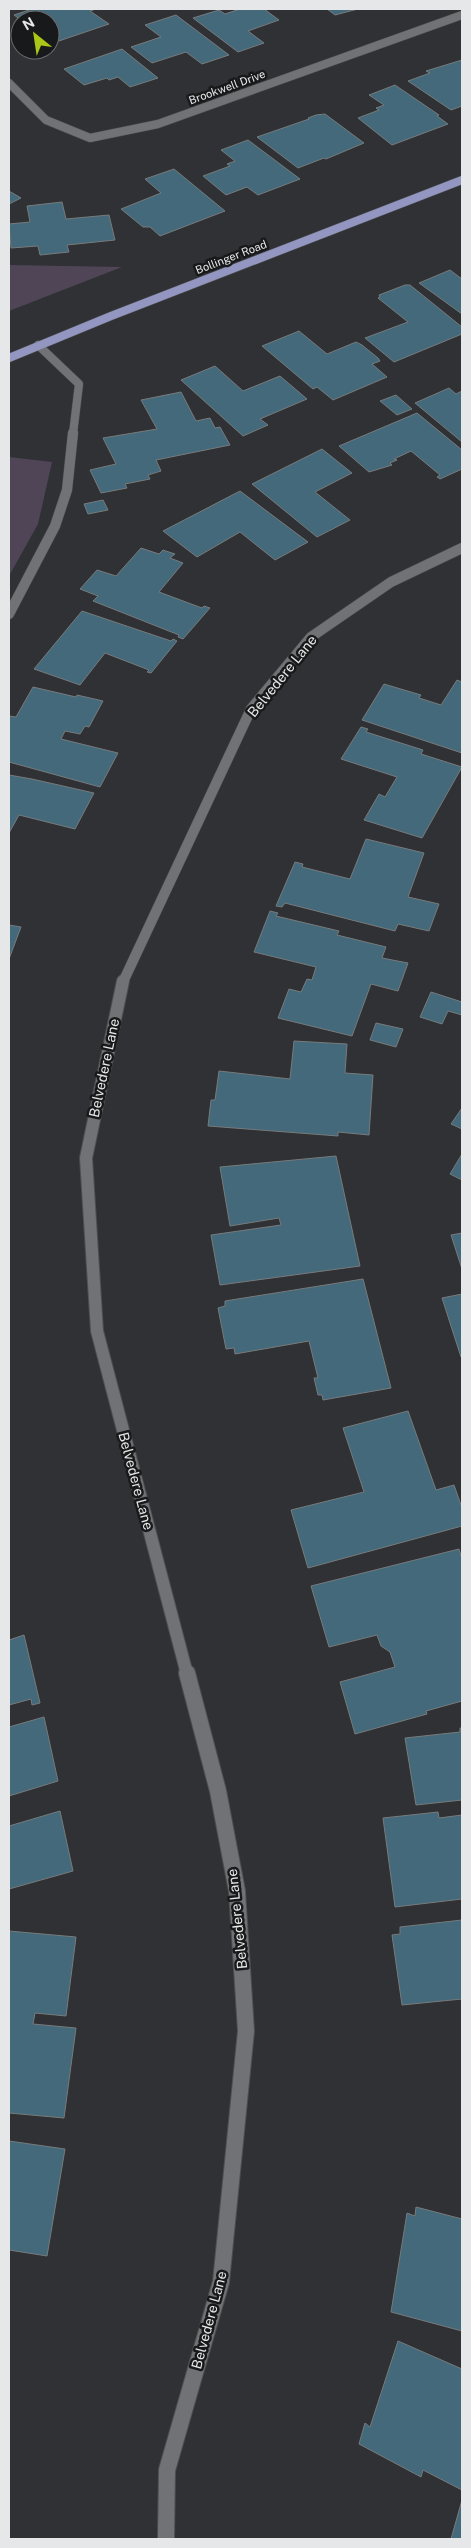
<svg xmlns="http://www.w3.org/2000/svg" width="471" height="2548" font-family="'Public Sans',sans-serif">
<rect width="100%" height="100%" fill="#303134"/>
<g fill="#4f4557">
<path d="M9,265L122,267L9,311Z"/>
<path d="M9,457L52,462L38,524L9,576Z"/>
</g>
<g fill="#43697a" stroke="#777b7c">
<path d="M32,9H96L90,11L109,24L50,44V20H21L14,15Z"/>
<path d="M240,9H264L279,20L248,31L264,43L238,52L193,18L219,10L225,14Z"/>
<path d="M327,9H358L335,15Z"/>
<path d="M176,15L229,55L202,64L186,52L152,63L131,47L161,37L145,25Z"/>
<path d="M122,49L158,78L130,87L118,77L109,80L107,78L84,85L64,69Z"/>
<path d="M462,60V106L451,110L408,81L430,73L426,71Z"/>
<path d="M395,85L439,115L437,116L448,124L392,145L358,118L379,110L376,108L384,105L369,95Z"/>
<path d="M325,114L364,143L326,159L324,158L298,168L257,137L309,119L308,118L316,115Z"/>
<path d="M248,140L300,179L258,195L247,187L226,195L203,176L230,166L227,164L235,161L221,150Z"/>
<path d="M174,169L225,211L160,236L150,227H143L121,209L161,193L145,179Z"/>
<path d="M9,191L21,198L9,204Z"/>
<path d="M62,202L66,219L109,215L115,240L67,245L69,252L40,255L38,246L11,248L9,224L30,222L27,206Z"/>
<path d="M450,270L462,279V314L419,283Z"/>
<path d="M405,285H410L462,327V334L394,362L365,338L408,322L378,298L380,297L379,295Z"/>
<path d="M299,331L327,354L356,342L362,345L378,358L380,361L372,364L387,377L333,400L317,387L313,389L262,346Z"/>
<path d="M215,366L243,391L280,376L307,399L260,419L268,425L243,436L181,380Z"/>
<path d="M449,388L456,394L462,391V442L415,403Z"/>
<path d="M181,392L196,421L210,418L215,428L220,427L230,445L156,460L161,471L148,475L150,479L125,484L127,488L101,493L90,470L116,464L103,438L157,429L141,400Z"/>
<path d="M396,395L412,409L397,415L380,401Z"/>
<path d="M417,413L462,450V469L440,479L437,477L440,475L411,451L394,459L397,460L390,463L392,465L369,472L339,446Z"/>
<path d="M322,449L352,473L315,492L350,520L317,537L252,484Z"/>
<path d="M240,491L308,542L275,560L240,532L197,557L163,531Z"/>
<path d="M103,500L108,510L88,514L84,504Z"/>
<path d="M141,548L159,554L163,550L175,554L170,558L183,563L159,592L202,608L204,606L210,608L183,639L178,637L179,635L93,601L98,596L80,589L97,570L116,576Z"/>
<path d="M82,611L171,641L173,639L177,641L151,673L147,672L149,670L105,653L80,685L34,669Z"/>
<path d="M457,680L462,682V753L362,720L384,684L421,695L419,698L441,705Z"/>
<path d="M33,687L76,697L77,695L103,701L89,727L85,726L80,734L65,731L61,739L118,753L100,787L9,762V716L16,717Z"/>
<path d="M361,727L368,729L366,732L423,750L421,754L462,767L422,838L364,820L379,794L385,797L397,777L341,759Z"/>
<path d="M9,775L32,779L94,793L75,829L19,815L9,833Z"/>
<path d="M366,839L424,853L408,897L439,904L429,931L398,924L395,931L285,903L282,907L276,906L295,862L303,864L302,867L350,879Z"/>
<path d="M270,911L278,913L276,916L339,931L337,935L386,947L382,958L408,963L398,991L371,984L352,1036L278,1018L289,989L301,992L307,979L312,980L316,967L254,952Z"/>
<path d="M9,925L21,927L9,959Z"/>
<path d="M431,992L462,1002V1015L448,1011L442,1024L420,1017Z"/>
<path d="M376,1023L403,1029L396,1047L370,1040Z"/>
<path d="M294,1041L347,1044L345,1073L373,1075L369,1135L338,1132V1136L208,1126L211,1100H215L219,1071L290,1079Z"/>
<path d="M462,1108V1129L451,1124Z"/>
<path d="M462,1154V1180L450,1174Z"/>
<path d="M336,1156L360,1266L220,1285L211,1235L281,1225L279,1218L230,1226L220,1167Z"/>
<path d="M462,1233V1269L451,1235Z"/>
<path d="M363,1279L391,1388L323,1400L322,1395H318L314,1378H318L309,1341L235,1354L234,1348L226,1349L218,1308L225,1306V1301Z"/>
<path d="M462,1294V1356L461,1357L442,1298Z"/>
<path d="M408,1411L436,1490L454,1485L462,1508V1526L308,1568L291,1510L364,1492L343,1428Z"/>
<path d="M459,1549L462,1559V1701L426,1711L427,1714L355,1734L340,1682L395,1667L390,1652L381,1646L377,1635L329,1647L311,1586Z"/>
<path d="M24,1635L40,1703L32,1705L31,1699L9,1705V1640Z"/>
<path d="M44,1717L58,1781L9,1796V1727Z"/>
<path d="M460,1728H462V1800L416,1805L405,1738L460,1732Z"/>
<path d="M60,1811L73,1871L9,1889V1826Z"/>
<path d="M438,1812L439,1818L462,1815V1899L395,1907L383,1818Z"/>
<path d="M462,1920V1999L402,2005L392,1935L400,1934V1927Z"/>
<path d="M9,1931L76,1937L66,2016L35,2013L33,2024L76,2028L64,2118L9,2113Z"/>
<path d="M9,2141L65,2149L47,2256L9,2250Z"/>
<path d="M416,2207L462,2219V2331L391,2312L407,2213L415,2216Z"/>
<path d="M398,2341L462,2369V2490L423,2470L421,2477L359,2444L365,2423L370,2427Z"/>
<path d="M462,2500V2539H451Z"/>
</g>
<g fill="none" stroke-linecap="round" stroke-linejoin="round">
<defs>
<g id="minor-far3">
<path d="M9,83L46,120L90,138L158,124L462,15"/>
<path d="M38,345L79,384L73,434"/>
</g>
<g id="minor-far2">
<path d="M9,614L55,526L67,490L73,433"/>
<path d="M123,982L251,709L311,637L391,582L462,548"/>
</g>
<path id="minor-far1" d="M123,981L86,1158L97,1331L187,1674"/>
<path id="minor" d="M166,2539L167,2470L221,2282L246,2031L237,1891L218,1791L187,1673"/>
<path id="major" d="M9,358L111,316L462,180"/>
</defs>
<use href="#minor-far3" stroke="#4e4f51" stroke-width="9"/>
<use href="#minor-far2" stroke="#4e4f51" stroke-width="11"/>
<use href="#minor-far1" stroke="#4e4f51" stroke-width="14"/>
<use href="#minor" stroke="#4e4f51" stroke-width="18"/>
<use href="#major" stroke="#4e4f51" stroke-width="9"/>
<use href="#minor-far3" stroke="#707275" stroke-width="8"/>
<use href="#minor-far2" stroke="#707275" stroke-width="10"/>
<use href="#minor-far1" stroke="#707275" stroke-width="12"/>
<use href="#minor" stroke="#707275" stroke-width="16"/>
<use href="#major" stroke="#9396c0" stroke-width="8"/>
</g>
<g text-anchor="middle" stroke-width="5" stroke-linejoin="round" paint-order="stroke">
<g font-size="11" fill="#e6e7e9" stroke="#18191a">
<text transform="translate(227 87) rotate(-20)" y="4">Brookwell Drive</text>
<text transform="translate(231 257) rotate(-21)" y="4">Bollinger Road</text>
</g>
<g font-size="14" fill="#e6e7e9" stroke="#18191a">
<text transform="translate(282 676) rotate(-51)" y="5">Belvedere Lane</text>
<text transform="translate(104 1068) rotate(-78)" y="5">Belvedere Lane</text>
<text transform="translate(136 1481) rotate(75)" y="5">Belvedere Lane</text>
<text transform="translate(237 1919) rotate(-96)" y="5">Belvedere Lane</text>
<text transform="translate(209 2320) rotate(-75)" y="5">Belvedere Lane</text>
</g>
</g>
<rect width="471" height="2548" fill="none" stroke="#e6e7e9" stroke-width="20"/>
<g transform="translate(35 35) rotate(330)"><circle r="24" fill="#18191a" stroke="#6a6b6d"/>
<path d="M0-4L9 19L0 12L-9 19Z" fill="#abc616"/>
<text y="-8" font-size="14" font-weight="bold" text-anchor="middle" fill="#e6e7e9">N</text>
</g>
</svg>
